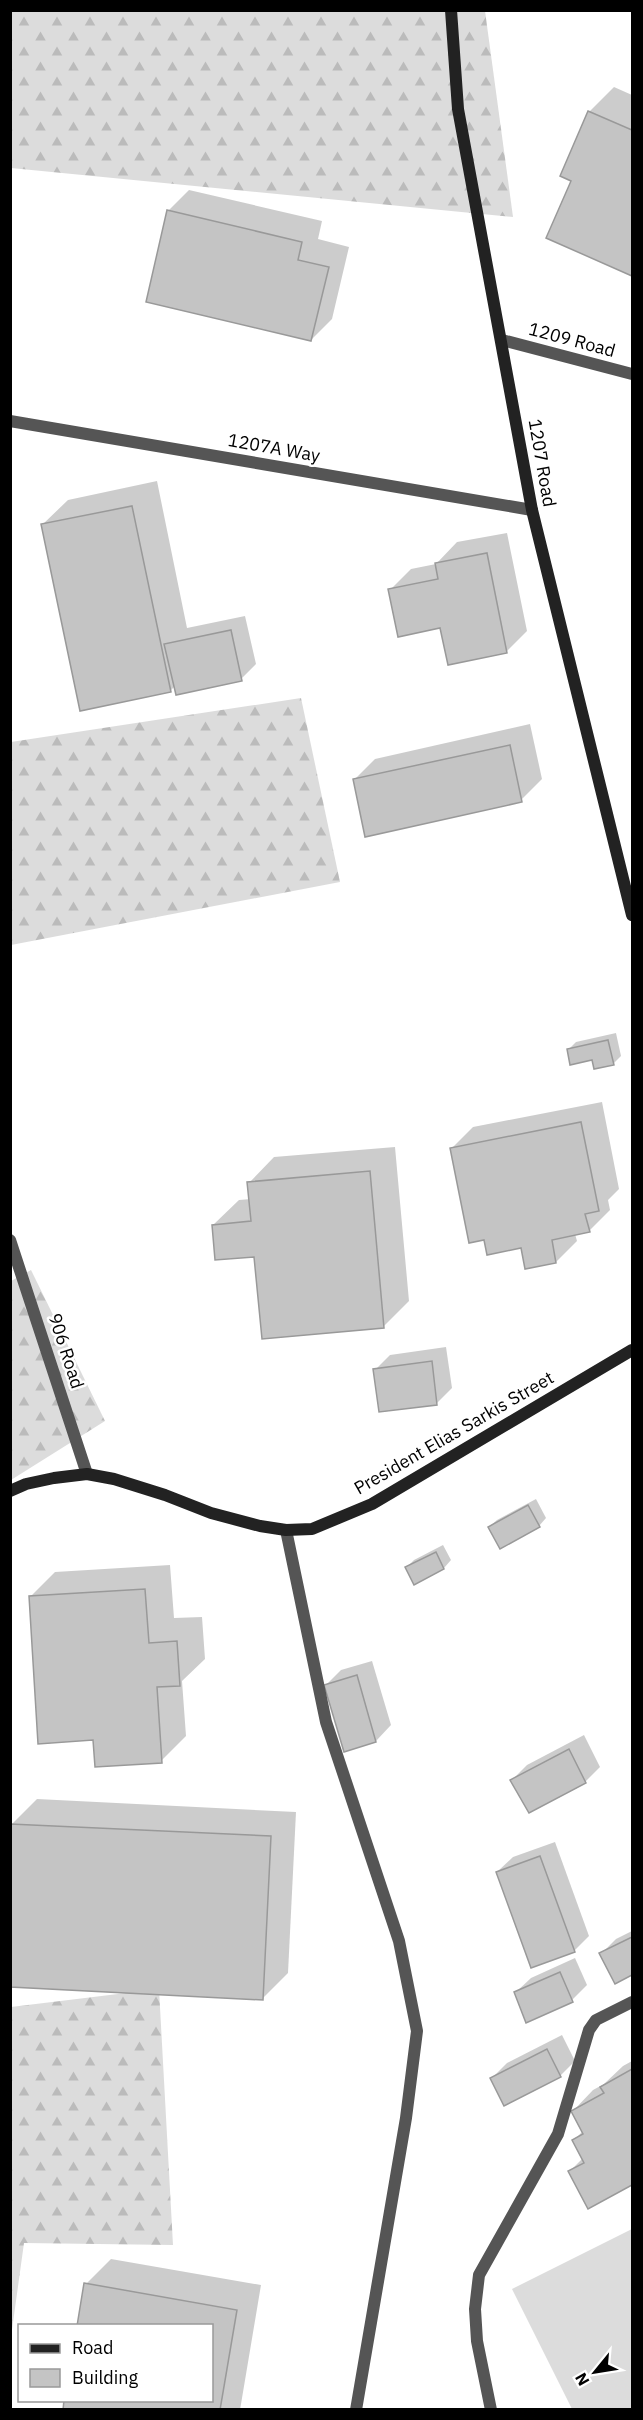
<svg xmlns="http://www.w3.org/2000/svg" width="643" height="2420" font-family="'IBM Plex Sans',sans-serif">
<defs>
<pattern id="forest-firs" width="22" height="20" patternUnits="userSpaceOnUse" patternTransform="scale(1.5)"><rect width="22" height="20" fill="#dcdcdc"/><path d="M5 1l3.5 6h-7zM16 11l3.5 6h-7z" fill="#bbb"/></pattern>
</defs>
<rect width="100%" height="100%" fill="#fff"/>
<path fill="#dcdcdc" d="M632,2229V2409H572L512,2289Z"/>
<g fill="url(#forest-firs)">
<path d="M10,11H485L513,217L11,168Z"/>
<path d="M301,698L340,882L11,945V742Z"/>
<path d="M31,1270L105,1421L11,1480V1281Z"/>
<path d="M159,1989L173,2245L24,2243L11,2337V2007Z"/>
</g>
<g fill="#0003">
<path d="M614,87L632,95V275L548,237L573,180L589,112Z"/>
<path d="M189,190L322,221L318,239L349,247L332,319L311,340L168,211Z"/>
<path d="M157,481L187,628L245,616L256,664L241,679L175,686L170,691L42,525L68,500Z"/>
<path d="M507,533L527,631L506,652L441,626L390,590L411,569L436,564L457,542Z"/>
<path d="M530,724L542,779L521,800L354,780L375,759Z"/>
<path d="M616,1033L621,1056L613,1064L568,1050L576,1042Z"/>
<path d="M602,1102L619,1189L608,1200L610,1210L589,1231L575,1234L577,1241L556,1262L523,1246L485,1238L452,1148L473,1127Z"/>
<path d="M395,1147L409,1301L384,1326L255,1255L213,1225L239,1200L251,1199L249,1183L274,1157Z"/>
<path d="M446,1347L452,1388L437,1403L375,1370L390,1355Z"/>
<path d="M536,1499L546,1518L539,1526L489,1527L497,1520Z"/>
<path d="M443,1545L451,1560L444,1568L415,1583L407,1567L414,1560Z"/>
<path d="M170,1565L174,1618L202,1617L205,1659L182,1681L186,1736L161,1761L95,1739L30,1597L55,1572Z"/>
<path d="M372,1661L391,1725L376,1741L326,1685L341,1670Z"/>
<path d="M584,1735L600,1767L585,1782L529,1811L512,1780L527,1765Z"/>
<path d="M37,1799L296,1812L288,1973L263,1998L12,1824Z"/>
<path d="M555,1842L589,1936L574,1951L497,1872L513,1857Z"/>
<path d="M632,1931V1973L616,1982L601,1954L616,1939Z"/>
<path d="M575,1958L587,1985L572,2000L527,2021L515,1993L531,1978Z"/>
<path d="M562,2035L575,2061L560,2076L492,2078L507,2063Z"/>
<path d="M632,2061V2184L588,2207L570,2171L583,2158L574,2140L583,2131L573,2111L593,2090L604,2084L623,2066Z"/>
<path d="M111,2259L261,2285L240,2410H64L212,2400V2326L86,2284Z"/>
</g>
<g fill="#c4c4c4" stroke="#999" stroke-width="1.5">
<path d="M588,111L632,130V276L546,238L571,181L560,176Z"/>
<path d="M167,210L302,242L298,260L329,267L311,341L146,302Z"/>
<path d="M132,506L171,692L80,711L41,524Z"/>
<path d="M487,553L507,653L448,665L440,628L398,637L388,589L438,579L435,563Z"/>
<path d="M231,630L242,681L176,695L164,644Z"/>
<path d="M510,745L522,802L365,837L353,779Z"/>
<path d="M608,1040L614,1065L594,1069L592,1060L570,1065L567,1049Z"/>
<path d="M581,1122L599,1211L585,1214L590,1232L552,1240L556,1263L525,1269L521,1248L487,1255L484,1240L469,1243L450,1148Z"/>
<path d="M370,1171L384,1328L262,1339L254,1257L215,1260L212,1225L251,1221L247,1182Z"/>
<path d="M432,1361L437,1405L379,1412L373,1369Z"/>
<path d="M528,1505L540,1527L500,1549L488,1527Z"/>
<path d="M436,1552L444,1569L414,1585L405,1567Z"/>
<path d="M145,1589L149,1643L177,1641L180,1686L157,1687L162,1763L95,1767L93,1740L38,1744L29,1596Z"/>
<path d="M357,1675L376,1742L344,1752L324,1685Z"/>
<path d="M569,1749L586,1783L529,1813L510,1780Z"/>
<path d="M10,1824L271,1836L263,2000L10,1987Z"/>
<path d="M540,1856L575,1952L531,1968L496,1872Z"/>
<path d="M632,1937V1975L615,1984L599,1953Z"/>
<path d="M560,1972L573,2002L526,2023L514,1992Z"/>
<path d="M547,2049L561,2077L504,2106L490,2078Z"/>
<path d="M632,2069V2185L588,2209L568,2171L584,2163L572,2140L583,2134L571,2111L604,2093L600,2087Z"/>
<path d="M84,2283L237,2310L220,2410H63L64,2400H212V2326H77Z"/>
</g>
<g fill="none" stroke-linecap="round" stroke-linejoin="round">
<g stroke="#555" stroke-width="12">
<path d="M286,1530L326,1722L399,1941L417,2031L406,2118L356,2410"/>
<path d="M491,2410L477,2341L475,2309L479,2275L558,2134L589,2030L596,2020L632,2002"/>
</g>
<g stroke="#555" stroke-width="12">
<path d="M502,340L632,374"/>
<path d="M10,421L532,510"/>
<path d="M10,1240L87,1474"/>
</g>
<g stroke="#222" stroke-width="12">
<path d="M451,10L458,109L532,510L632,915"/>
<path d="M10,1491L26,1484L54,1478L87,1474L114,1479L165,1495L211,1513L260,1526L286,1530L312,1529L372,1504L632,1350"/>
</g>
</g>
<g text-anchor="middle" stroke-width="5" stroke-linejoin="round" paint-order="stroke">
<g font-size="18" fill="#000" stroke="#fff">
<text transform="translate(572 340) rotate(15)" y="6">1209 Road</text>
<text transform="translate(274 448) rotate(10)" y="6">1207A Way</text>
<text transform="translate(542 463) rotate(80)" y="6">1207 Road</text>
<text transform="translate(66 1351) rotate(72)" y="6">906 Road</text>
<text transform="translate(454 1433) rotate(-30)" y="6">President Elias Sarkis Street</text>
</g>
</g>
<rect width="643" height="2420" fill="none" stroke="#000000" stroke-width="24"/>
<rect x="18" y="2324" width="195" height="78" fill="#ffffff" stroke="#999999" stroke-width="1.5"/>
<rect x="30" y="2344" width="30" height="9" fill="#222222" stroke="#999999" stroke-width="1.5"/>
<text x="72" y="2354" font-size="18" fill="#000000">Road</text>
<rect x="30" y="2369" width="30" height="18" fill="#c4c4c4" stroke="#999999" stroke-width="1.5"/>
<text x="72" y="2384" font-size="18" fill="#000000">Building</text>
<g transform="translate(595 2372) rotate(240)" stroke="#ffffff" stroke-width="4.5" paint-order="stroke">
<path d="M0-4.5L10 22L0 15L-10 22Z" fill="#000000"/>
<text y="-9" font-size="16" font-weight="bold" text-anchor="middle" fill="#000000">N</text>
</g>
</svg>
